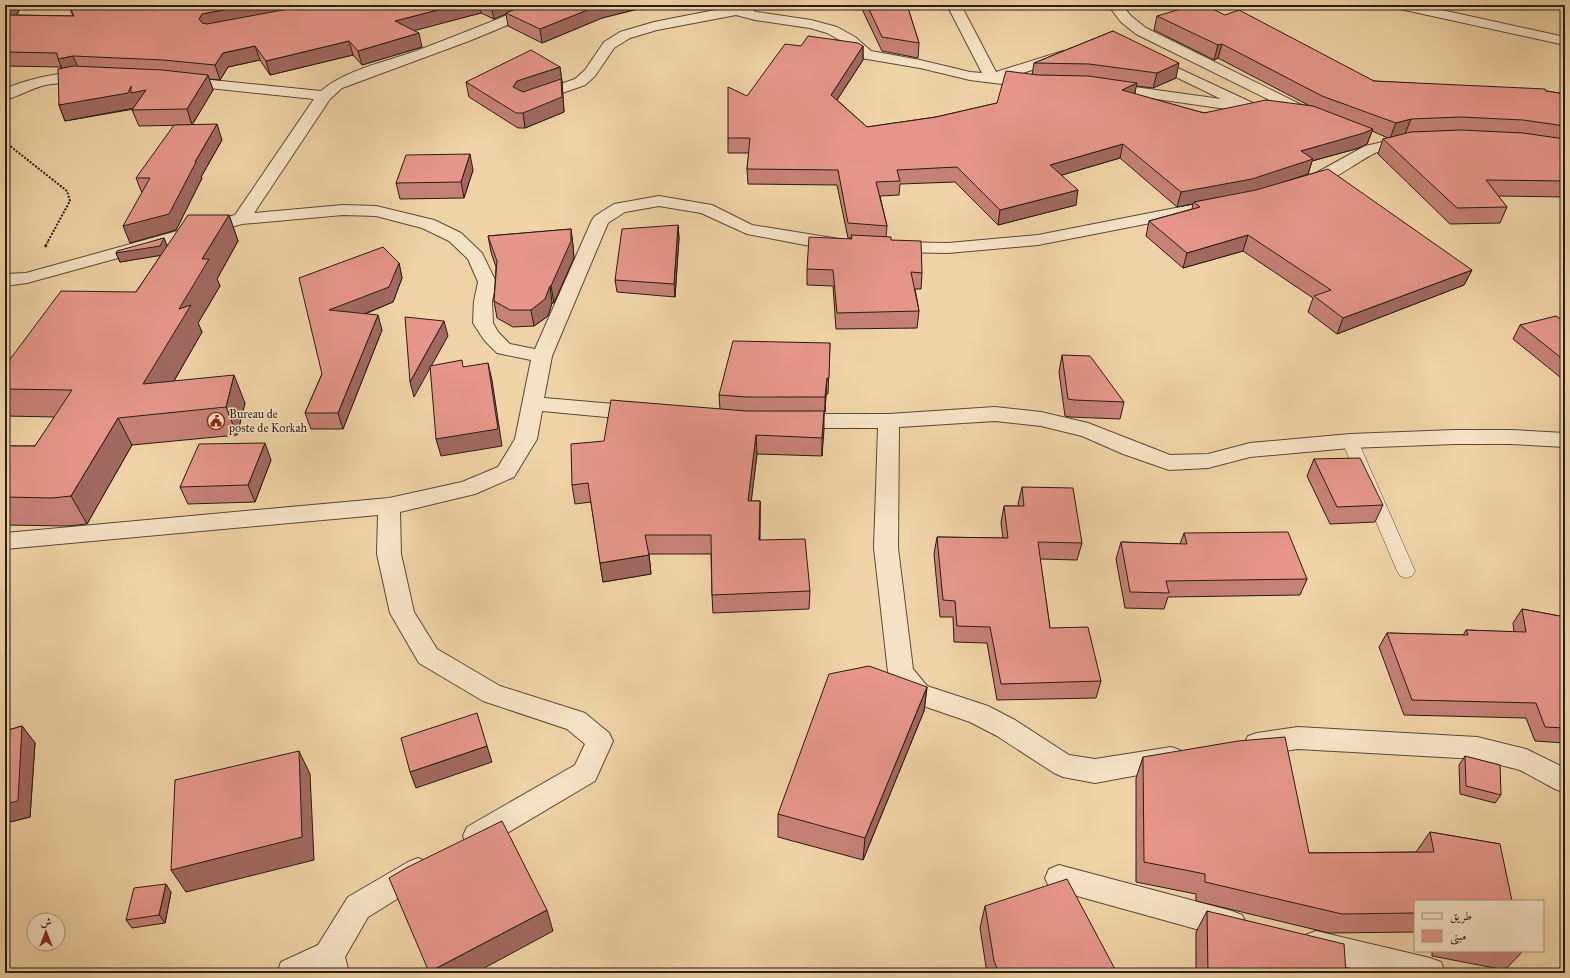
<svg xmlns="http://www.w3.org/2000/svg" width="1570" height="978" font-family="'IM FELL Great Primer',Amiri,serif">
<rect width="100%" height="100%" fill="#efd2a5"/>
<filter id="stains"><feTurbulence type="fractalNoise" baseFrequency=".005" numOctaves="4"/><feColorMatrix values="0 0 0 0 .2 0 0 0 0 .09 0 0 0 0 .02 0 0 0 .5 -.17"/></filter>
<radialGradient id="worn" r=".72"><stop offset=".6" stop-color="#630" stop-opacity="0"/><stop offset="1" stop-color="#630" stop-opacity=".3"/></radialGradient>
<g fill="none" stroke-linecap="round" stroke-linejoin="round">
<defs>
<path id="lane" d="M1350,435L1356,437L1358,441L1415,571L1412,576L1406,578L1400,576L1397,571L1342,441L1344,437Z"/>
<g id="street">
<path d="M532,5H551L549,8L469,41L342,88L330,99L254,213L343,205L376,206L434,220L461,233L482,253L496,282L492,301L493,323L498,332L510,344L535,349L592,220L595,216L614,204L659,196L712,205L752,225L845,240L848,244L845,248L839,249L805,245L747,234L701,213L659,206L625,212L608,223L552,356L544,398L638,406L645,408L648,413L645,418L638,420L542,411L537,439L514,477L475,494L400,512L401,554L414,612L437,649L500,686L585,713L609,733L613,741L595,781L487,845L477,849L467,845L463,836L467,827L575,765L585,744L567,729L483,701L419,663L390,613L377,554L378,515L5,549V533L389,498L462,482L498,467L515,439L531,360L497,353L484,340L473,323L474,301L478,282L468,259L449,241L422,228L376,216L343,215L242,224L27,283L5,286V274L26,273L235,215L314,99L181,85L176,84L174,81L176,78L181,77L321,91C345,70 385,62 416,51C455,36 493,21 532,5Z"/>
<path d="M753,5L756,8L753,11L757,12L811,20L837,27L855,37L871,51L920,60L970,72L982,73L947,5H961L996,72L1063,51L1068,52L1070,55L1068,58L1008,78L1009,80L1007,83L1002,84L970,80L920,68L861,58L845,43L827,33L810,28L755,20L736,15L657,30L630,38L614,48L595,76L585,85L534,103L529,101L526,98L529,95L575,79L585,70L604,42L620,32L654,22L735,6Z"/>
<path d="M1108,5H1122L1131,16L1146,28L1318,113L1321,116L1318,119L1313,121L1308,119L1136,34L1121,22Z"/>
<path d="M1393,5H1419L1565,37V45L1400,9L1395,8Z"/>
<path d="M1150,55L1255,104L1258,107L1255,110L1250,112L1239,108L1233,110L1101,91L1098,88L1101,85L1106,83L1221,99L1145,62L1143,59L1145,56Z"/>
<path d="M78,72L92,74L94,77L92,80C78,84 61,82 46,85C32,88 19,96 5,100V89C27,79 53,74 78,72Z"/>
<path d="M1409,136L1415,138L1417,141L1415,144C1402,147 1387,148 1375,153C1354,163 1323,191 1299,186L1297,182L1299,178L1316,173L1365,146Z"/>
<path d="M1211,201L1217,202L1220,206L1217,210L1038,245L948,253L891,252L885,251L882,247L885,243L891,242L948,243L1038,235Z"/>
<path d="M995,407L1041,412L1088,423L1170,455L1208,454L1250,443L1350,434L1455,430H1511L1565,433V447L1511,444H1455L1350,448L1250,457L1208,468L1169,470L1123,454L1082,436L1041,426L995,421L899,427L898,548L913,669L927,686L988,706L1015,720L1069,755L1095,759L1171,747L1180,750L1184,758L1180,766L1171,769L1095,783L1063,777L1054,773L997,736L970,722L909,701L888,672L874,548L878,428H794L787,426L784,421L787,416L794,414H889Z"/>
<path d="M1298,727L1477,737L1526,749L1565,768V793L1555,789L1520,770L1477,759L1298,749L1257,755L1248,752L1244,744L1248,736L1257,733Z"/>
<path d="M418,858L428,862L432,871L428,880L368,917L345,957L349,973H277L281,962L318,945L348,897L408,862Z"/>
<path d="M1059,865L1232,911L1242,915L1247,925L1242,935L1232,939L1059,891L1049,887L1045,878L1049,869Z"/>
<path d="M1316,931L1430,958L1441,962L1445,973H1370L1316,959L1305,955L1301,945L1305,935Z"/>
</g>
</defs>
<use href="#lane" stroke="#594b38" stroke-width="1"/>
<use href="#street" stroke="#594b38" stroke-width="2"/>
<path stroke="#271e14" stroke-width="2" stroke-dasharray="2 1.5" stroke-linecap="butt" d="M5,142L67,191L70,201L47,243"/>
<path stroke="#271e14" stroke-width="2.5" stroke-dasharray="3 2" stroke-linecap="butt" d="M45,247L48,242"/>
<use href="#lane" fill="#f5e2c4" fill-rule="evenodd"/>
<use href="#street" fill="#f5e2c4" fill-rule="evenodd"/>
</g>
<g fill="#c68176" stroke="#271e14">
<path d="M5,5L21,6L17,15L73,16L68,5H662L642,8L602,18L542,43L508,26L506,14L494,19L481,13L414,30L422,47L362,65L353,55L270,75L260,60L228,67L220,80L209,79L213,90L192,125L139,126L132,110L134,109L65,121L59,105L62,68L61,67L5,66Z"/>
<path d="M860,5H907L919,43L918,58L882,51Z"/>
<path d="M1157,16L1374,81L1546,91L1565,94V197L1498,196L1507,207L1500,223L1450,224L1378,154L1383,139L1388,138L1372,131L1367,144L1359,148L1312,161L1308,174L1283,182L1472,270L1464,285L1337,334L1308,312L1313,298L1243,251L1183,268L1146,236L1149,221L1192,209L1193,204L1177,207L1120,158L1062,175L1076,205L998,225L955,182L900,184L899,195L880,196L887,226L886,237L891,240L922,273L921,289H915L919,311L917,328L836,329L833,286L807,285V269L851,239V238H848L837,185L748,184L747,169L749,153H728V138L747,96L801,46H863V60L837,100L867,127L936,117L997,103L1032,75L1034,63L1113,31L1176,78L1153,88L1136,86L1135,94L1204,113L1308,105L1218,58L1214,60L1154,30Z"/>
<path d="M560,67L562,82L564,112L525,128H518L469,97L466,82Z"/>
<path d="M222,140L201,177L202,178L176,230L130,243L142,193L136,178Z"/>
<path d="M473,170L464,198L400,199L396,183Z"/>
<path d="M229,215L238,241L217,279L220,286L198,323L202,332L174,381L245,403L237,435L132,445L87,524L68,526L5,525V446H35L55,417L5,416V366L136,292L161,255L120,262L116,253L164,238L167,246Z"/>
<path d="M678,225L679,238L675,297L617,292L615,280Z"/>
<path d="M571,229L573,246L574,258L554,303H552L548,316L534,326L513,327L497,318L494,301L496,267L491,252L488,236Z"/>
<path d="M399,263L402,278L393,302L365,314L382,330L343,429H311L305,413L322,374Z"/>
<path d="M1565,322V375L1560,377L1513,339L1520,325Z"/>
<path d="M830,343L828,394H826L825,412H824L822,456L757,454L751,501H760V540L810,591L809,609L713,613L712,595L711,554H649L651,574L603,582L591,502L575,504L572,485L604,441L720,409L719,395Z"/>
<path d="M1062,355L1124,402L1120,419L1070,417L1065,416L1059,372Z"/>
<path d="M1314,459L1383,505L1375,522L1330,524L1307,476Z"/>
<path d="M271,460L255,502L188,504L180,487Z"/>
<path d="M1022,487L1082,543L1077,560L1040,559L1050,628L1101,681L1096,698L997,700L987,643L954,642L953,617H940L934,554L937,537L1003,538L1001,523L1004,506H1019L1018,504Z"/>
<path d="M1184,533L1307,579L1300,595L1168,597L1164,609L1125,608L1116,559L1121,542L1180,544Z"/>
<path d="M1522,609L1565,617V743L1535,741L1526,718L1404,715L1379,647L1387,633L1463,635L1466,630L1514,632L1513,623Z"/>
<path d="M927,687L924,711L863,860L778,837V814Z"/>
<path d="M22,726L35,743L30,817L10,822L5,821V731Z"/>
<path d="M1465,756L1501,795L1495,803L1460,794L1459,765Z"/>
<path d="M1143,757L1309,853L1416,852L1430,832L1500,844L1415,901V932L1329,933L1196,901V894L1136,882V778Z"/>
<path d="M171,892L165,923L132,928L126,920Z"/>
<path d="M985,906L1117,973H987L980,928Z"/>
<path d="M1207,911L1346,973H1196V932Z"/>
<path d="M1432,951H1522V952L1505,970L1432,956Z"/>
</g>
<g fill="#a16960" stroke="#271e14">
<path d="M9,5H20L21,6L10,29L5,17V13Z"/>
<path d="M250,5H328L204,33L199,19L202,14Z"/>
<path d="M457,5H480L481,13L398,35L395,21Z"/>
<path d="M491,5H528L506,13V14L494,19Z"/>
<path d="M600,5H662L642,8L602,18L542,43L540,29Z"/>
<path d="M419,33L422,47L362,65L358,51Z"/>
<path d="M349,41L353,55L270,75L266,61Z"/>
<path d="M1222,44L1218,58L1214,60L1218,45Z"/>
<path d="M255,46L260,60L228,67L220,80L215,65L223,53Z"/>
<path d="M863,46V60L831,109V95Z"/>
<path d="M73,56L79,70L64,73L58,59Z"/>
<path d="M1179,63L1176,78L1153,88L1157,73Z"/>
<path d="M560,67L562,82L564,112L525,128L523,113L513,87L517,81Z"/>
<path d="M208,75L213,90L192,125L187,109Z"/>
<path d="M1137,83L1134,97L1122,90Z"/>
<path d="M131,86L146,90L134,108L65,121L59,105Z"/>
<path d="M1411,119L1405,134L1390,138L1396,123Z"/>
<path d="M217,124L222,140L201,177L202,178L176,230L130,243L123,226L195,162Z"/>
<path d="M1373,129L1367,144L1359,148L1312,161L1308,174L1248,194L1194,202L1193,204L1177,207L1181,192L1301,151Z"/>
<path d="M1123,144L1120,158L1048,179L1050,165Z"/>
<path d="M470,154L473,170L464,198L461,182Z"/>
<path d="M1078,190L1076,205L998,225L1000,210Z"/>
<path d="M229,215L238,241L217,279L220,286L198,323L202,332L156,412L143,384L202,259Z"/>
<path d="M678,225L679,238L675,297L674,284Z"/>
<path d="M571,229L573,246L574,258L554,303L551,286Z"/>
<path d="M1248,235L1243,251L1183,268L1187,253Z"/>
<path d="M164,238L167,246L163,255L120,262L116,253Z"/>
<path d="M399,263L402,278L393,302L334,326L329,310Z"/>
<path d="M1472,270L1464,285L1337,334L1343,318Z"/>
<path d="M550,286L552,303L548,316L534,326L531,310Z"/>
<path d="M378,315L382,330L343,429L338,413Z"/>
<path d="M444,321L448,336L414,397L410,382Z"/>
<path d="M488,363L492,380L502,446L441,456L436,439Z"/>
<path d="M1565,368V375L1560,377Z"/>
<path d="M234,375L245,403L237,435L226,407Z"/>
<path d="M827,378L826,394L825,412V397Z"/>
<path d="M824,411V430L822,456V438Z"/>
<path d="M118,418L132,445L87,524L71,496Z"/>
<path d="M756,435L757,454L749,520L748,501Z"/>
<path d="M265,443L271,460L255,502L248,485Z"/>
<path d="M760,501V520L759,559V540Z"/>
<path d="M649,555L651,574L603,582L600,563Z"/>
<path d="M927,687L924,711L863,860L865,838Z"/>
<path d="M22,726L35,743L30,817L10,822L5,817V804Z"/>
<path d="M487,746L492,762L416,788L410,772Z"/>
<path d="M299,751L310,774L314,860L186,892L171,870Z"/>
<path d="M166,884L171,892L165,923L159,915Z"/>
<path d="M547,910L553,931L475,973H429V972Z"/>
</g>
<g fill="#e69689" stroke="#271e14">
<path d="M5,5H9L5,13Z"/>
<path d="M69,5H250L202,14L199,19L202,23L207,24L310,5H457L395,21L419,33L358,51L349,41L266,61L255,46L223,53L215,65L163,60L73,56L58,59L57,53L5,52V15L74,16Z"/>
<path d="M525,5H600L540,29L506,13Z"/>
<path d="M867,5H907L919,43L882,37Z"/>
<path d="M1194,5H1204L1225,15L1239,10L1374,81L1545,89L1546,91L1565,94V126L1523,120L1461,117L1411,119L1396,123L1322,96L1222,44L1218,45L1157,16Z"/>
<path d="M1113,31L1179,63L1157,73L1089,64L1034,63Z"/>
<path d="M808,36L858,43L863,46L831,95L867,127L936,117L997,103L1006,71L1038,75L1088,76L1137,83L1122,90L1204,113L1266,100L1313,106L1373,129L1364,133L1301,151L1313,159L1252,179L1181,192L1123,144L1050,165L1078,190L1000,210L957,167L897,170L900,181L876,182L887,226L848,223L838,170L747,169L750,138H728V87L747,96L785,44L801,46Z"/>
<path d="M531,50L560,67L517,81L513,87L523,92L561,79L562,97L523,113H516L466,82Z"/>
<path d="M73,66L162,70L208,75L187,109L132,110L146,90L131,93V86L128,93L59,105L58,69Z"/>
<path d="M217,124L195,162H196L169,214L123,226L150,178H136L174,125Z"/>
<path d="M1461,130L1523,133L1565,139V181L1486,180L1507,207L1457,208L1383,139L1411,132Z"/>
<path d="M470,154L461,182L396,183L406,155Z"/>
<path d="M1328,169L1472,270L1343,318L1314,296L1331,290L1248,235L1187,253L1149,221L1200,207L1194,202L1256,190Z"/>
<path d="M188,215H229L202,259H209L179,309L191,305L143,384L234,375L226,407L118,418L71,496L52,498L5,497V446H35L72,390L5,389V366L61,291L136,292Z"/>
<path d="M678,225L674,284L615,280L622,229Z"/>
<path d="M571,229V241L551,286H550L545,299L531,310H510L494,301L497,261L488,236Z"/>
<path d="M851,235L891,237V240L921,241L922,273L911,272L919,311L837,313L833,270L807,269L809,237L852,239Z"/>
<path d="M164,238L160,246L116,253L117,251Z"/>
<path d="M383,247L399,263L389,287L329,310L378,315L338,413H305L322,374L299,278Z"/>
<path d="M1556,316L1565,322V361L1520,325Z"/>
<path d="M405,317L444,321L410,382Z"/>
<path d="M733,341L830,343L829,378H827L825,397H747L719,395Z"/>
<path d="M1062,355L1090,356L1124,402L1074,400L1068,399Z"/>
<path d="M462,360L463,367L488,363L498,429L436,439L430,366Z"/>
<path d="M611,400L746,411H824L822,438L756,435L748,501H760L759,540L805,539L810,591L712,595L711,535H645L649,555L600,563L588,483L572,485L571,444L604,441Z"/>
<path d="M265,443L248,485L180,487L199,444Z"/>
<path d="M1360,458L1383,505L1337,507L1314,459Z"/>
<path d="M1022,487L1073,488L1082,543L1038,542L1050,628L1088,627L1101,681L1001,684L990,627L957,626L955,601L943,600L937,537L1008,538L1004,506H1024Z"/>
<path d="M1288,532L1307,579L1166,581L1169,593L1130,592L1121,542L1187,544L1184,533Z"/>
<path d="M1522,609L1565,617V728L1545,727L1536,703L1412,700L1387,633L1468,635L1466,630L1526,632Z"/>
<path d="M869,666L927,687L865,838L778,814L829,674Z"/>
<path d="M477,713L487,746L410,772L401,738Z"/>
<path d="M22,726L18,801L5,804V731Z"/>
<path d="M1285,737L1309,853L1434,852L1430,832L1500,844L1512,901H1415V913L1342,914L1205,882V874L1144,862L1143,757L1238,741Z"/>
<path d="M299,751L302,837L171,870L175,780Z"/>
<path d="M1465,756L1500,765L1501,795L1466,786Z"/>
<path d="M502,821L547,910L429,972L389,878L406,868Z"/>
<path d="M1067,879L1117,973H999L994,961L985,906Z"/>
<path d="M166,884L159,915L126,920L134,888Z"/>
<path d="M1207,911L1344,944L1346,973H1208Z"/>
<path d="M272,970L274,973H268Z"/>
</g>
<defs>
<symbol id="civic-ring" viewBox="-11 -11 22 22"><circle r="9.5" fill="#f5e2c4" stroke="#8f2418" stroke-width="1.5"/><path d="M-.6-6.5H3V-4.5H.6V-3L4-1V1h2V6H-6V1h2V-1L-.6-3ZM-1.2 2.5V6h2.4V2.5Z" fill="#8f2418"/></symbol>
</defs>
<g fill-rule="evenodd">
<use href="#civic-ring" x="206" y="411" width="20" height="20"/>
</g>
<g text-anchor="middle" stroke-width="3" stroke-linejoin="round" paint-order="stroke">
<g font-size="12" fill="#271e14" stroke="#f5e2c4" text-anchor="start">
<text x="229" y="418">Bureau de<tspan x="229" dy="14">poste de Korkah</tspan></text>
</g>
</g>
<rect width="1570" height="978" fill="none" stroke="#efd2a5" stroke-width="20"/>
<rect x="6" y="6" width="1558" height="966" fill="none" stroke="#271e14" stroke-width="2"/>
<rect x="10" y="10" width="1550" height="958" fill="none" stroke="#271e14"/>
<rect x="1414" y="900" width="130" height="52" fill="#f5e2c4" stroke="#a3947e"/>
<rect x="1422" y="913" width="20" height="6" fill="#f5e2c4" stroke="#a3947e"/>
<text x="1450" y="920" font-size="12" fill="#271e14">طريق</text>
<rect x="1422" y="930" width="20" height="12" fill="#e69689" stroke="#a3947e"/>
<text x="1450" y="940" font-size="12" fill="#271e14">مبنى</text>
<g transform="translate(46 932)"><circle r="19" fill="#f5e2c4" stroke="#a3947e"/>
<path d="M0-3L7 15L0 10L-7 15Z" fill="#8f2418"/>
<text y="-6" font-size="11" font-weight="bold" text-anchor="middle" fill="#271e14">ش</text>
</g>
<rect width="100%" height="100%" filter="url(#stains)"/>
<rect width="100%" height="100%" fill="url(#worn)"/>
</svg>
